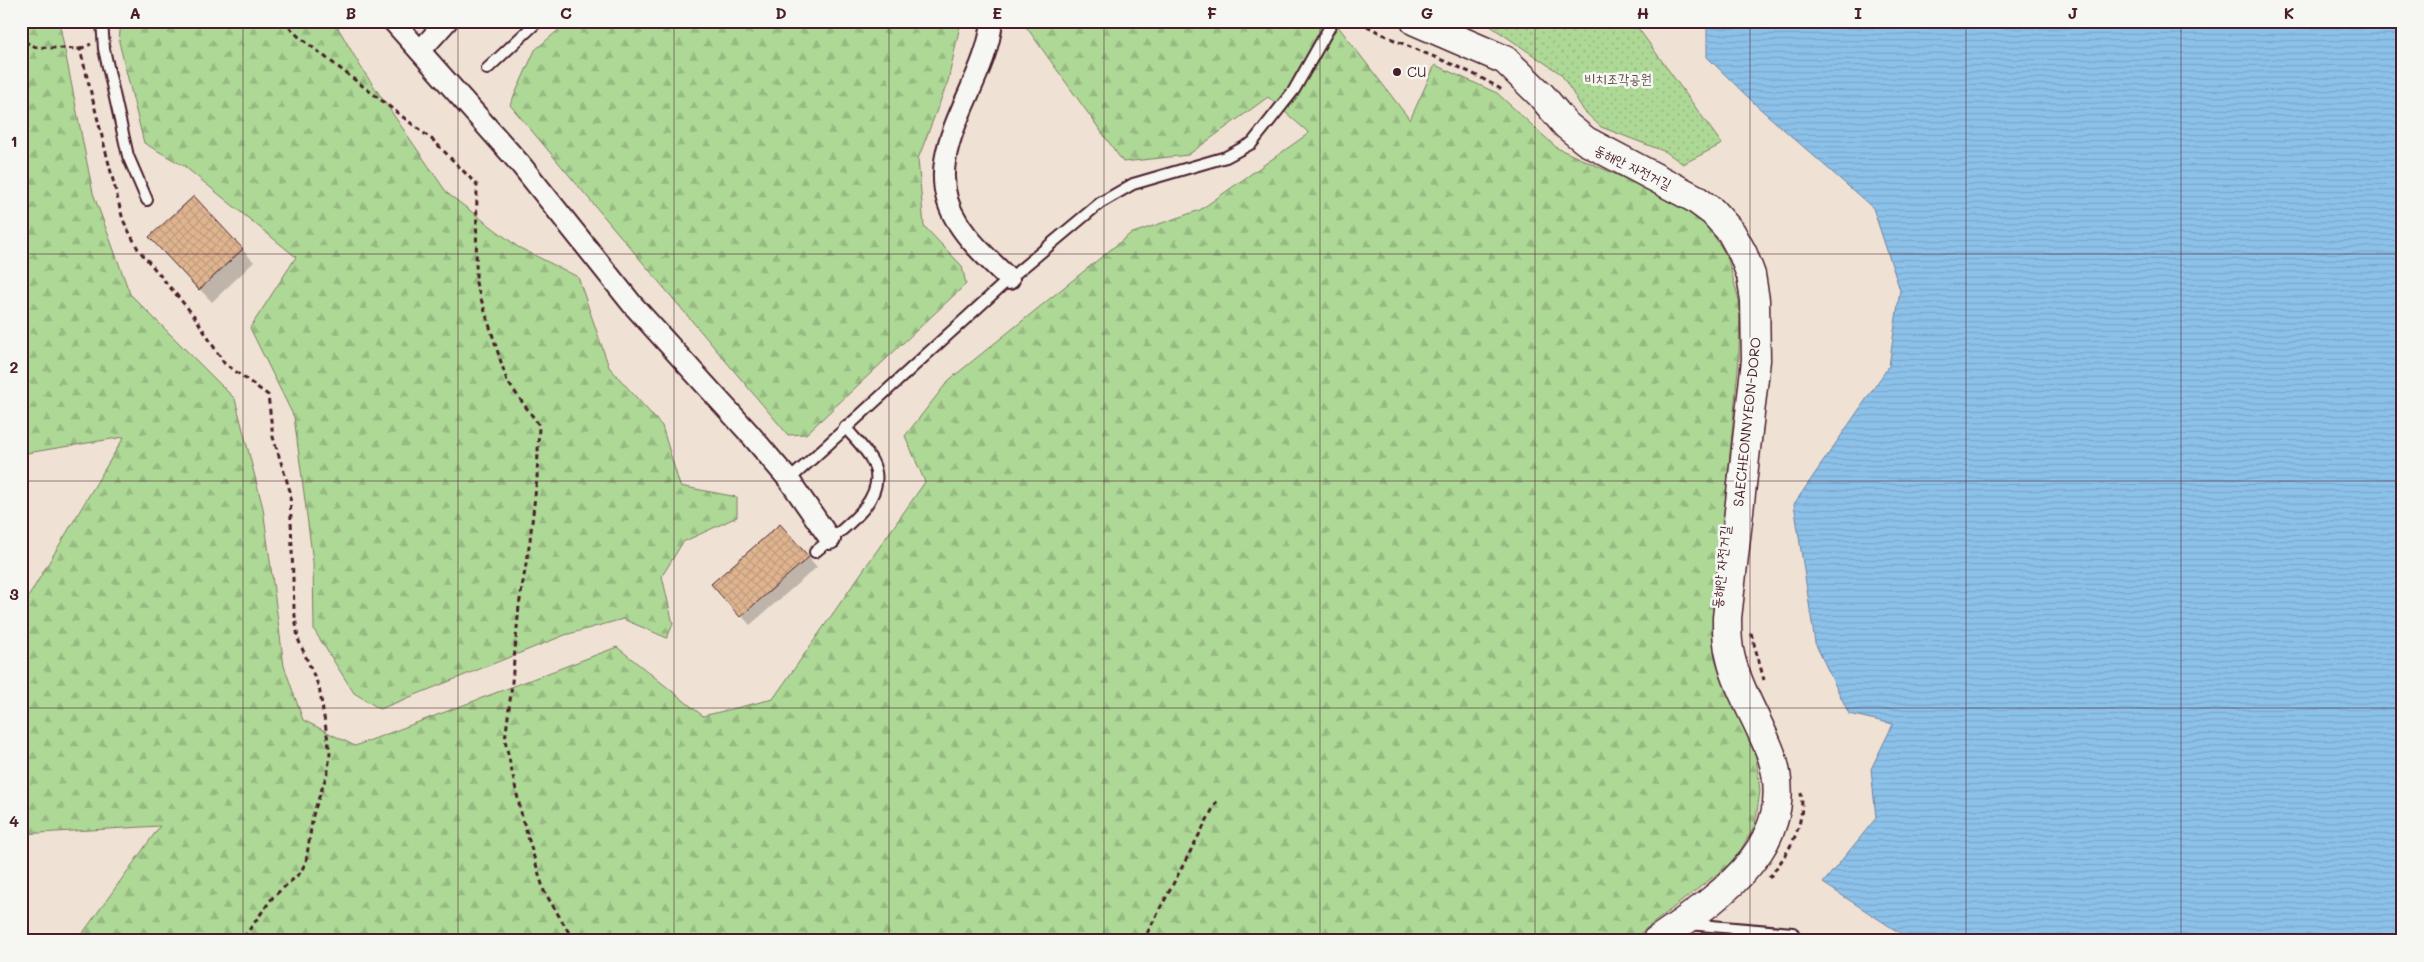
<svg xmlns="http://www.w3.org/2000/svg" width="2424" height="962" font-family="Mali,'Poor Story',sans-serif">
<defs>
<pattern id="grass-dots" width="8" height="8" patternUnits="userSpaceOnUse" patternTransform="scale(1.25)"><rect width="8" height="8" fill="#add896"/><path d="M2 2h.1M6 6h.1" fill="none" stroke="#96b981" stroke-width="1.8" stroke-linecap="round"/></pattern>
<pattern id="forest-firs" width="22" height="20" patternUnits="userSpaceOnUse" patternTransform="scale(1.25)"><rect width="22" height="20" fill="#add896"/><path d="M5 1l3.5 6h-7zM16 11l3.5 6h-7z" fill="#96b981"/></pattern>
<pattern id="water-rules" width="6" height="5" patternUnits="userSpaceOnUse" patternTransform="scale(1.25)"><rect width="6" height="5" fill="#8cc2ea"/><path d="M0 2.5h6" fill="none" stroke="#7aa6c9"/></pattern>
<pattern id="building-cross-hatch" width="8" height="8" patternUnits="userSpaceOnUse" patternTransform="scale(1.25)"><rect width="8" height="8" fill="#dfb590"/><path d="M0 0l8 8M0 8l8-8" fill="none" stroke="#c19b7c"/></pattern>
</defs>
<rect width="100%" height="100%" fill="#efe2d5"/>
<filter id="ink" filterUnits="userSpaceOnUse"><feTurbulence type="fractalNoise" baseFrequency=".02" numOctaves="2"/><feDisplacementMap in="SourceGraphic" scale="10" xChannelSelector="R" yChannelSelector="G"/><feConvolveMatrix kernelMatrix="1 2 1 2 8 2 1 2 1" color-interpolation-filters="sRGB"/></filter>
<g filter="url(#ink)">
<path fill="url(#grass-dots)" stroke="#7c7c60" d="M1483,21H1633L1722,144L1683,164L1666,152L1601,127L1584,111L1561,74Z"/>
<g fill="url(#forest-firs)" stroke="#7c7c60">
<path d="M21,21H59L93,193L130,294L235,399L263,508L284,666L303,720L355,746L617,647L703,716L773,699L925,482L905,436L949,380L1130,234L1200,210L1309,133L1268,97L1188,155L1123,162L1022,21H1334L1410,120L1435,65L1497,93L1557,148L1672,200L1705,222L1727,256L1740,304L1739,358L1713,634L1722,674L1756,757L1760,791L1755,826L1734,861L1630,941H77L160,826L21,834V609L124,437L21,454Z"/>
<path d="M121,21H334L362,69L447,193L518,247L578,277L609,367L662,426L680,486L737,497V517L683,542L662,576L673,624L667,638L623,619L565,635L380,709L354,693L314,630L313,562L294,417L250,328L296,257L184,166L144,143L119,42Z"/>
<path d="M569,21H961L948,81L918,159L924,226L962,266L966,284L806,434L788,435L510,105L535,50Z"/>
</g>
<path fill="url(#water-rules)" stroke="#72819e" d="M1707,21H2403V941H1912L1823,883L1876,818L1871,769L1893,724L1849,714L1815,643L1794,504L1889,366L1900,290L1873,208L1757,106L1707,57Z"/>
<g fill="#0003">
<path d="M206,210L254,262L212,302L151,238Z"/>
<path d="M789,535L817,567L750,625L713,584Z"/>
</g>
<g fill="url(#building-cross-hatch)" stroke="#4a1f2b">
<path d="M194,196L243,249L199,290L149,237Z"/>
<path d="M780,524L809,557L740,617L711,584Z"/>
</g>
<g fill="none" stroke-linecap="round" stroke-linejoin="round">
<defs>
<g id="lane">
<path d="M102,21L104,49L128,156L147,200"/>
<path d="M487,69L538,21"/>
<path d="M789,480L1009,279L1100,203L1133,184L1226,157L1252,143L1294,90L1333,21"/>
<path d="M815,552C840,531 892,498 872,461C866,449 854,438 845,427"/>
<path d="M1688,924L1793,933"/>
</g>
<g id="street">
<path d="M393,21L521,165L632,304L749,433L789,480L830,539"/>
<path d="M992,21C986,89 914,156 958,223C971,244 992,262 1009,279"/>
<path d="M420,51L447,21"/>
</g>
<path id="secondary" d="M1415,21L1505,60L1541,95L1566,125L1586,141L1694,198L1713,212L1731,232L1743,254L1751,275L1755,300L1756,360L1727,618C1727,632 1727,645 1731,659C1739,692 1759,721 1771,754C1802,844 1719,897 1656,941"/>
</defs>
<use href="#lane" stroke="#4a1f2b" stroke-width="14"/>
<use href="#street" stroke="#4a1f2b" stroke-width="24"/>
<use href="#secondary" stroke="#4a1f2b" stroke-width="31"/>
<g stroke="#4a1f2b" stroke-width="3" stroke-dasharray="5 4" stroke-linecap="butt">
<path d="M283,21L298,36L434,141L477,185L476,283L507,381L539,425L537,478L530,540L519,606L511,693L505,740L522,817L544,891L574,941"/>
<path d="M1359,21C1405,50 1457,61 1502,90"/>
<path d="M21,34L23,41L36,47L80,49L123,220L138,249L195,317L224,363L268,395L273,437L290,491L294,608L298,639L319,687L330,753L328,771L313,815L306,862L300,873L273,897L241,941"/>
<path d="M80,49L91,44"/>
<path d="M1751,633L1764,680"/>
<path d="M1769,878C1788,853 1806,826 1801,793"/>
<path d="M1143,941L1218,799"/>
</g>
<use href="#lane" stroke="#f6f6f2" stroke-width="10"/>
<use href="#street" stroke="#f6f6f2" stroke-width="20"/>
<use href="#secondary" stroke="#f6f6f2" stroke-width="28"/>
</g>
</g>
<path fill="none" stroke="#4a1f2b" stroke-width="1" stroke-opacity="0.55" d="M243,21V941M458,21V941M674,21V941M889,21V941M1104,21V941M1320,21V941M1535,21V941M1750,21V941M1966,21V941M2181,21V941M21,254H2403M21,481H2403M21,708H2403"/>
<circle fill="#4a1f2b" stroke="#f6f6f2" stroke-width="2" cx="1397" cy="72" r="5"/>
<g text-anchor="middle" stroke-width="5" stroke-linejoin="round" paint-order="stroke">
<g font-size="14" fill="#4a1f2b" stroke="#f6f6f2" text-anchor="start">
<text x="1407" y="77">CU</text>
</g>
<g font-size="14" fill="#634d46" stroke="#f6f6f2">
<text x="1618" y="84">비치조각공원</text>
</g>
<g font-size="14" fill="#4a1f2b" stroke="#f6f6f2">
<text transform="translate(1633 167) rotate(26)" y="5">동해안 자전거길</text>
<text transform="translate(1747 422) rotate(-84)" y="5">SAECHEONNYEON-DORO</text>
<text transform="translate(1721 567) rotate(-84)" y="5">동해안 자전거길</text>
</g>
</g>
<rect width="2424" height="962" fill="none" stroke="#f6f6f2" stroke-width="55"/>
<rect x="28" y="28" width="2368" height="906" fill="none" stroke="#4a1f2b" stroke-width="2"/>
<g font-size="16" text-anchor="middle" font-weight="bold" fill="#4a1f2b">
<text x="135" y="19">A</text>
<text x="351" y="19">B</text>
<text x="566" y="19">C</text>
<text x="781" y="19">D</text>
<text x="997" y="19">E</text>
<text x="1212" y="19">F</text>
<text x="1427" y="19">G</text>
<text x="1643" y="19">H</text>
<text x="1858" y="19">I</text>
<text x="2073" y="19">J</text>
<text x="2289" y="19">K</text>
<text x="14" y="147">1</text>
<text x="14" y="373">2</text>
<text x="14" y="600">3</text>
<text x="14" y="827">4</text>
</g>
</svg>
